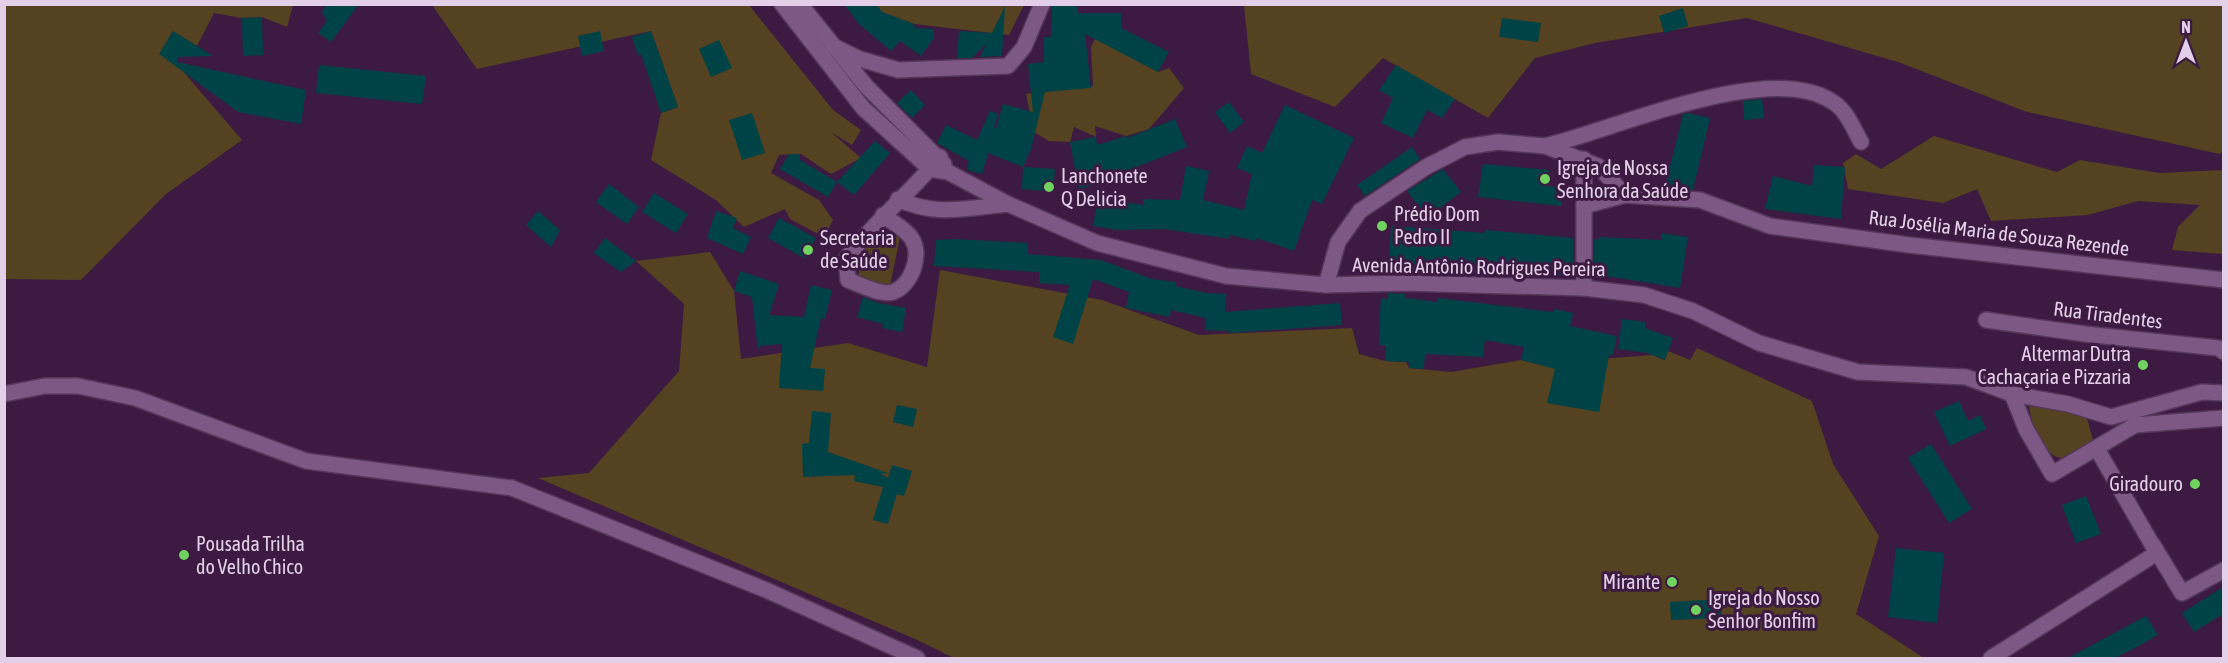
<svg xmlns="http://www.w3.org/2000/svg" width="2228" height="663" font-family="'Asap Condensed',sans-serif">
<rect width="100%" height="100%" fill="#3c1a42"/>
<g fill="#554220">
<path d="M5,5H293L287,27L262,17L242,18L214,13L197,46L172,32L163,48L242,140L166,194L81,280L5,279Z"/>
<path d="M432,5H749L833,110L861,130L852,145L831,132L861,158L831,174L801,154L779,155L771,173L819,200L833,220L824,237L790,219L785,209L744,227L716,200L651,160L661,113L678,107L651,31L477,69Z"/>
<path d="M863,5H1024L1009,35L914,24Z"/>
<path d="M1244,5H2223V150L2220,154L2027,112L1898,62L1747,18L1595,43L1535,58L1488,118L1383,58L1335,107L1251,74Z"/>
<path d="M1099,31L1115,49L1158,72L1169,68L1184,88L1149,129L1126,136L1095,126L1096,137L1074,127L1070,142L1049,141L1034,132L1026,94L1093,86L1091,47Z"/>
<path d="M1934,136L2057,172L2080,160L2159,173L2223,170L2222,254L2172,250L2178,227L2200,205L2138,201L2088,215L1991,221L1977,189L1943,203L1848,189L1843,163L1856,154L1881,169Z"/>
<path d="M871,232L900,237L890,286L857,279Z"/>
<path d="M710,252L734,291L741,359L848,343L927,367L940,270L1102,300L1199,335L1352,328L1359,354L1385,361L1406,362L1409,368L1451,372L1521,360L1537,364L1653,355L1664,360L1668,351L1690,360L1697,348L1812,401L1833,464L1879,536L1856,614L1924,658H954L915,639L538,478L589,473L679,371L684,304L636,261Z"/>
<path d="M2029,406L2086,415L2093,440C2088,444 2082,452 2075,455C2047,470 2031,426 2029,406Z"/>
</g>
<g fill="#004347">
<path d="M328,4H359L331,42L318,33L327,21L322,12Z"/>
<path d="M844,4H876L882,12L914,24L915,28L934,29V38L921,56L900,41L891,51L859,24Z"/>
<path d="M1052,4H1077L1078,13H1121V28L1169,52L1158,72L1085,34L1091,88L1045,92L1031,149L1023,167L988,153L982,174L967,170L969,161L937,143L946,125L977,140L990,111L998,114L994,128L996,129L1003,104L1033,112L1028,64L1044,62L1043,37H1051Z"/>
<path d="M1005,6L1002,56L980,57L987,43L972,58H957L959,31L992,33Z"/>
<path d="M1683,8L1688,26L1664,33L1659,16Z"/>
<path d="M262,17L263,55L243,56L242,18Z"/>
<path d="M1502,18L1541,23L1538,42L1499,37Z"/>
<path d="M173,31L213,56L177,57V62L306,90L301,124L238,112L159,54Z"/>
<path d="M600,31L604,51L582,56L578,36Z"/>
<path d="M651,31L678,107L661,113L641,54L638,55L632,37Z"/>
<path d="M719,40L732,68L711,77L699,49Z"/>
<path d="M319,65L426,76L422,104L316,93Z"/>
<path d="M1396,65L1455,99L1442,118L1427,110L1413,138L1381,123L1393,98L1379,90Z"/>
<path d="M911,90L925,105L912,118L897,103Z"/>
<path d="M1762,99L1764,118L1744,120L1743,101Z"/>
<path d="M1229,102L1244,122L1230,133L1215,112Z"/>
<path d="M1285,105L1354,138L1322,204L1312,200L1294,251L1257,238L1256,241L1230,235V239L1165,229L1117,230L1093,226L1098,198L1143,205V199L1180,200L1186,166L1209,171L1203,200L1244,210L1252,174L1237,168L1247,146L1262,153Z"/>
<path d="M752,113L765,153L742,160L729,120Z"/>
<path d="M1688,113L1710,118L1693,190L1665,187L1683,114Z"/>
<path d="M1175,119L1187,147L1079,190L1070,142L1096,137L1097,145L1126,136L1127,138Z"/>
<path d="M875,141L890,153L854,195L837,182Z"/>
<path d="M1412,147L1420,159L1365,196L1357,185Z"/>
<path d="M789,154H800V160L837,182L828,197L780,169Z"/>
<path d="M1483,164L1549,170L1547,186L1563,188L1561,206L1478,197Z"/>
<path d="M1814,165L1845,167L1841,219L1765,209L1773,176L1812,186Z"/>
<path d="M1023,167L1055,169L1053,192L1022,189Z"/>
<path d="M1443,169L1461,192L1427,218L1407,191Z"/>
<path d="M609,184L639,207L627,224L596,202Z"/>
<path d="M654,193L688,214L676,233L642,212Z"/>
<path d="M538,211L560,230L551,247L526,225Z"/>
<path d="M716,211L737,218L733,228L751,237L743,254L707,238Z"/>
<path d="M779,218L816,238L804,258L768,238Z"/>
<path d="M1391,226L1485,233L1486,230L1574,238L1573,277L1468,268L1467,270L1389,266Z"/>
<path d="M1661,233L1688,237L1680,288L1594,274V239L1598,240L1599,237L1661,240Z"/>
<path d="M605,238L636,261L621,272L594,253Z"/>
<path d="M956,239L1028,243V254L1101,260L1152,279L1176,282L1175,286L1207,293L1226,294L1225,312L1340,303L1342,325L1230,333V331L1205,330L1206,318L1171,310L1170,317L1126,308L1129,292L1093,279L1073,344L1053,337L1070,285L1039,283V272L934,266L936,240Z"/>
<path d="M740,271L779,284L769,315L804,317L811,285L832,290L825,319L821,318L810,368L825,369L823,391L779,388L782,344L759,346L758,351L752,297L734,291Z"/>
<path d="M1388,293L1406,294V298L1437,302L1438,298L1553,312L1554,309L1573,313L1570,326L1617,336L1613,355H1609L1599,412L1547,403L1555,369L1521,360L1524,347L1485,340L1483,357L1425,354L1424,369L1409,368V362L1385,361L1386,346L1379,345L1380,312L1381,298L1388,299Z"/>
<path d="M863,297L878,303L906,308L902,332L882,328L883,324L857,317Z"/>
<path d="M1622,319L1645,322V328L1673,338L1665,360L1647,353L1618,349Z"/>
<path d="M1959,401L1968,421L1980,415L1986,429L1950,446L1934,412Z"/>
<path d="M897,405L917,409L913,427L893,422Z"/>
<path d="M812,411L831,413L828,452L888,473L881,474L888,478L892,465L912,471L904,496L897,494L888,524L873,520L883,487L854,481L855,475L803,477L802,444L809,443Z"/>
<path d="M1931,444L1972,509L1949,523L1908,458Z"/>
<path d="M2086,496L2101,534L2076,543L2062,505Z"/>
<path d="M1896,548L1944,553L1937,623L1888,617Z"/>
<path d="M2223,587V614L2194,632L2182,613Z"/>
<path d="M1722,599V618L1671,620L1670,602Z"/>
<path d="M2146,616L2158,635L2137,647L2115,658H2068Z"/>
</g>
<g fill="none" stroke-linecap="round" stroke-linejoin="round">
<defs>
<g id="minor">
<path d="M782,4L863,108L930,169"/>
<path d="M800,4L866,86L944,164"/>
<path d="M833,46L860,59L898,70L1008,66L1024,47L1042,4"/>
<path d="M1545,146C1614,130 1770,59 1833,102C1847,111 1853,128 1861,142"/>
<path d="M1584,159V288"/>
<path d="M930,169L948,172L1008,204L1097,243L1226,276L1326,285L1404,283L1584,288L1644,295L1693,311L1759,343L1858,372L1966,377L2012,394L2068,404L2111,417L2202,392L2224,393"/>
<path d="M898,199C935,217 968,208 1008,204"/>
<path d="M1584,206L1625,195L1700,200L1770,226L1909,245L2224,280"/>
<path d="M883,215C892,222 907,230 912,239C922,255 912,285 893,292C882,296 858,284 848,280L846,259C874,222 910,193 940,157"/>
<path d="M1326,285L1338,242L1360,211L1426,167L1465,147L1498,142L1545,146L1598,166L1625,195"/>
<path d="M1986,320L2085,334L2218,348L2224,352"/>
<path d="M4,394L45,386H78L135,398L306,461L512,488L766,590L917,658"/>
<path d="M2012,394L2026,429L2052,474L2135,425L2224,418"/>
<path d="M2153,545L2182,593L2224,570"/>
<path d="M1991,658L2157,553L2097,449"/>
</g>
</defs>
<use href="#minor" stroke="#54375a" stroke-width="18"/>
<use href="#minor" stroke="#7d5885" stroke-width="15"/>
</g>
<g fill="#70d35f" stroke="#3c1a42" stroke-width="2">
<circle cx="1545" cy="179" r="6"/>
<circle cx="1049" cy="187" r="6"/>
<circle cx="1382" cy="226" r="6"/>
<circle cx="808" cy="250" r="6"/>
<circle cx="2143" cy="365" r="6"/>
<circle cx="2195" cy="484" r="6"/>
<circle cx="184" cy="555" r="6"/>
<circle cx="1672" cy="582" r="6"/>
<circle cx="1696" cy="610" r="6"/>
</g>
<g text-anchor="middle" stroke-width="6" stroke-linejoin="round" paint-order="stroke">
<g font-size="20" fill="#e4cfe8" stroke="#3c1a42" text-anchor="start">
<text x="1557" y="175">Igreja de Nossa<tspan x="1557" dy="23">Senhora da Saúde</tspan></text>
<text x="1061" y="183">Lanchonete<tspan x="1061" dy="23">Q Delicia</tspan></text>
<text x="1394" y="221">Prédio Dom<tspan x="1394" dy="23">Pedro II</tspan></text>
<text x="820" y="245">Secretaria<tspan x="820" dy="23">de Saúde</tspan></text>
<text x="2131" y="361" text-anchor="end">Altermar Dutra<tspan x="2131" dy="23">Cachaçaria e Pizzaria</tspan></text>
<text x="2183" y="491" text-anchor="end">Giradouro</text>
<text x="196" y="551">Pousada Trilha<tspan x="196" dy="23">do Velho Chico</tspan></text>
<text x="1660" y="589" text-anchor="end">Mirante</text>
<text x="1708" y="605">Igreja do Nosso<tspan x="1708" dy="23">Senhor Bonfim</tspan></text>
</g>
<g font-size="20" fill="#e4cfe8" stroke="#3c1a42">
<text transform="translate(1999 233) rotate(7)" y="7">Rua Josélia Maria de Souza Rezende</text>
<text transform="translate(1479 267) rotate(1)" y="7">Avenida Antônio Rodrigues Pereira</text>
<text transform="translate(2108 315) rotate(7)" y="7">Rua Tiradentes</text>
</g>
</g>
<rect width="2228" height="663" fill="none" stroke="#e4cfe8" stroke-width="12"/>
<g transform="translate(2186 42)" stroke="#3c1a42" stroke-width="4.5" paint-order="stroke">
<path d="M0-4.5L10 22L0 15L-10 22Z" fill="#e4cfe8"/>
<text y="-9" font-size="16" font-weight="bold" text-anchor="middle" fill="#e4cfe8">N</text>
</g>
</svg>
